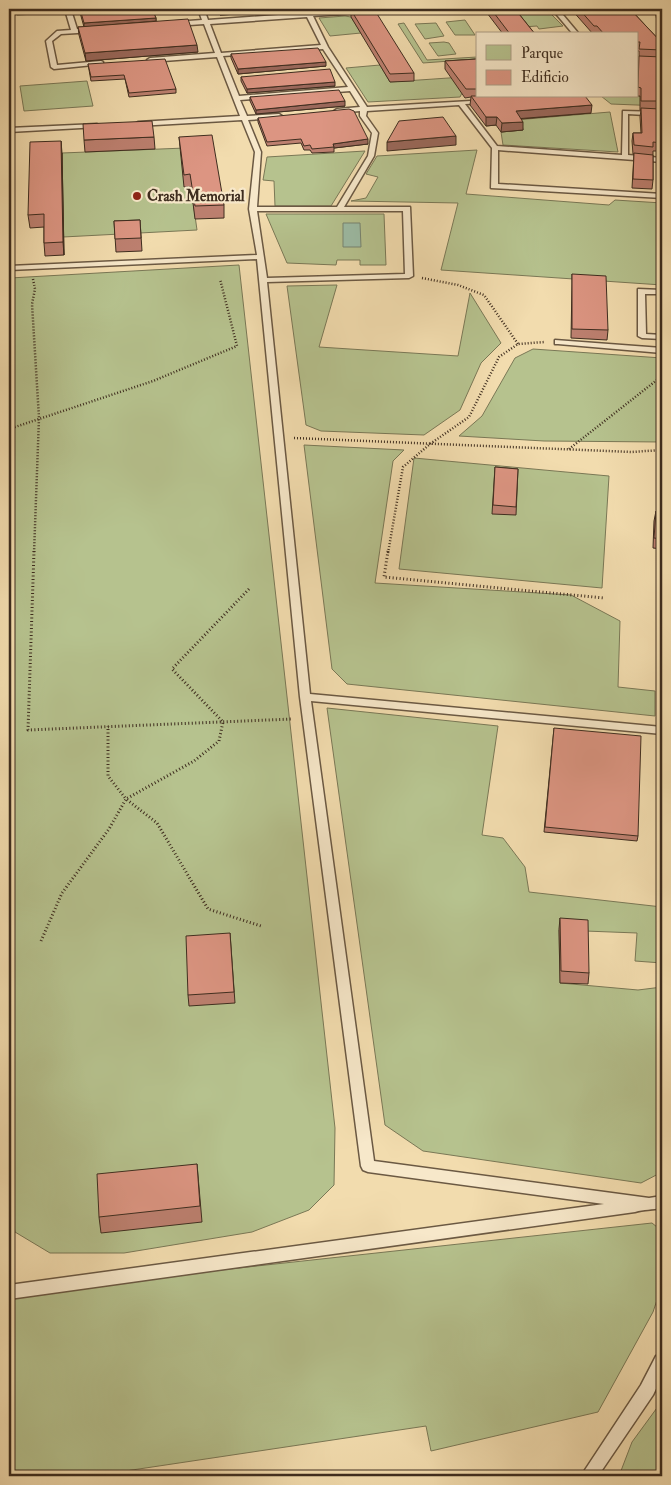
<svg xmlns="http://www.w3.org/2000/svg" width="671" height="1485" font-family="'IM FELL Double Pica',serif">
<rect width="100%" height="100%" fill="#f2dcae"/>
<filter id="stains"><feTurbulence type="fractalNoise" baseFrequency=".004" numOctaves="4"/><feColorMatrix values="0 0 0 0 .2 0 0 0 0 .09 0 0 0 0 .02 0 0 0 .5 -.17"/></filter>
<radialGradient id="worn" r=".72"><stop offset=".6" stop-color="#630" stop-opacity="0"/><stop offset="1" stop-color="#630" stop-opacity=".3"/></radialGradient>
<g fill="#b6c28e" stroke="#7a7856">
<path d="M16,9H75V12L17,15Z"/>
<path d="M508,9H546L563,26L539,29L537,26L523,27Z"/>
<path d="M345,16L351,17L361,33L330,36L319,18Z"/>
<path d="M465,20L475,35H455L446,22Z"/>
<path d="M404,23L427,60L477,57V59L423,63L398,24Z"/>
<path d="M436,23L444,36L425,39L415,24Z"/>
<path d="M444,42L449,43L456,54L438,56L429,43Z"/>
<path d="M637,63H654L638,72L637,96L662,97V106L611,104L601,96H637Z"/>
<path d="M380,65L390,82L463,77V91L460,97L368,102L346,68Z"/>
<path d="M87,81L93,106L24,111L20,86Z"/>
<path d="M610,112L618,152L503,145L501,132L522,130L515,120Z"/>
<path d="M185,148V187H191L197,230L63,237L62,153Z"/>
<path d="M477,150L466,194L609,205L615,200L662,203V285L441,270L458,203L351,201L366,198L378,177L366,174L377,156Z"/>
<path d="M365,151L331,206H275L274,181L263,180L267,157Z"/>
<path d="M266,214H384L386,265H360V260H337L336,265L287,263Z"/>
<path d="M239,265L335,1128L334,1185L309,1210L252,1232L124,1253H50L15,1232L9,1198L10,278Z"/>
<path d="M337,285L319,347L458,356L470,293L501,343L481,363L460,410L424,435L321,431L306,425L287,286Z"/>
<path d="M533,349L662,358V442L544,441L459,436L482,416L515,358Z"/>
<path d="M304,445L404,450L393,461L375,583L571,595L620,621L618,687L655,691V716L347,684L332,669Z"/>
<path d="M414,458L609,476L602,588L399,569Z"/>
<path d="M327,708L498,726L482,835L503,838L525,867L529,892L662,907V963L635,961L637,933L559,930L560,983L638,990L662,987V1172L641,1183L423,1151L385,1125Z"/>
<path d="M652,1223L662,1231V1285L653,1312L598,1412L431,1451L426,1426L92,1476H9V1293Z"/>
<path d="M662,1401V1476H619L632,1442Z"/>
</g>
<path fill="#9cbca6" stroke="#768370" d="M343,223H360L361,247H343Z"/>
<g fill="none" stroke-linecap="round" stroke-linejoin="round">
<defs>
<g id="service">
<path d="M198,9H204L208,20L306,13L305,9H309L311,13L398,9L395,11L313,16L328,47L367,107L488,100L489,101L486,103L465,104L497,146L622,155L623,111L662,112V116L628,114V155L662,158V162L498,150V184L662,194V198L491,188L492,148L459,105L367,111L366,116L378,133L374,156L344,207H410L413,276L409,278L267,282L310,694L662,727V734L311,701L374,1161L649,1198L662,1196V1208C652,1210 644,1209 635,1212L9,1299V1285L604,1204L368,1172L363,1170L361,1166L300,697L257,259L9,270V266L257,255L249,209L255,152L242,120L138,126L135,124L138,122L240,116L217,57L150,62L147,60L150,58L215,53L204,24L175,26L172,24L175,22L202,20ZM307,17L321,45L221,53L210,24ZM323,49L348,87L239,96L223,56ZM350,91L360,107L337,109L334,111L337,113L360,111V116L372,133L368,156L337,207H257L261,152L248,120L279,118L282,116L279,114L247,116L240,100ZM257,211H403L405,274L267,278Z"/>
<path d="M552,9H558L579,34H573Z"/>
<path d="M69,11L72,13L77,29L94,28L97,30L94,32L61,34L52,41L57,65L101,61L103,62V64L54,69L51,67L46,41L57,31L71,30L66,13Z"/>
<path d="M97,124L99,125V127L9,132V128Z"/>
<path d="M638,289L662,290V294H645L646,334L662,335V339L642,338L638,336Z"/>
<path d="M555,340L662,348V353L558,344H555Z"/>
<path d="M662,1354V1376L653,1395L598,1476H581L641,1385L656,1356Z"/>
</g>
</defs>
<use href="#service" stroke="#6b5943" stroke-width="3"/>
<g stroke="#3e2d1f" stroke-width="2.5" stroke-dasharray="1 2" stroke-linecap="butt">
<path d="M422,278L458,285L484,295L518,344"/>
<path d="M33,279L35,289L32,304L39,418L34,553"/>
<path d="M9,429L153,381L237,346L220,279"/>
<path d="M294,438L631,452L662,450"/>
<path d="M569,449L662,376"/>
<path d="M388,553L403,467L430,444L469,417L499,357L518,344L545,342"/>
</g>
<g stroke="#3e2d1f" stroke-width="3" stroke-dasharray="1 2.5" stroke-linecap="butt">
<path d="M34,551L28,730L292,719"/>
<path d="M388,551L384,577L604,598"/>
<path d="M249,589L172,669L223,722L219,741L194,761L126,799L157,823L208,909L261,926"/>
<path d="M41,941L62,893L109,829L126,799L108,776V726"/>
</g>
<use href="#service" fill="#f7e8ca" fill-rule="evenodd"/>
</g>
<g fill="#bd8070" stroke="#3e2d1f">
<path d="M79,9H152L156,18V21L198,52L86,61L79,35L78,27H84Z"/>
<path d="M217,9H240V14L220,15Z"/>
<path d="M484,9H515L535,34H503Z"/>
<path d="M571,9H630L660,41L655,9H662V87H660L659,109L660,116H662V151H653V180L652,189L632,188L634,154H633L632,141L633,133H641L640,117L641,110H640V96H637L639,57V51H637V34H593Z"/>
<path d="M351,10L414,73V81L390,82L351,17Z"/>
<path d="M231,54L326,66L238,74L231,58Z"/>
<path d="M477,59V96L591,113L521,119L523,130L501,132L496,125L486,126L470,105L471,97L465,98L445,69V61Z"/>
<path d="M88,64L176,89V93L129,97L125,79L91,81Z"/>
<path d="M241,77L335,86L247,93L241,81Z"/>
<path d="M250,97L345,106L256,114L250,101Z"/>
<path d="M258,118L368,144L334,148V152L312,153L310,150H304L301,143L267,146L258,122Z"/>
<path d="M154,137L155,149L85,152L84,140Z"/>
<path d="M179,137L224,205V218L195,219L191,187H184Z"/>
<path d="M62,153L64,255L45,256L44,243V227L30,228L28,215Z"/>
<path d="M140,220L142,251L116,252L114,221Z"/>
<path d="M572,274L608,330L607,340L571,338L572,284Z"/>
<path d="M658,458H662V549L653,548L654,521L656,511H659L657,468Z"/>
<path d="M495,467L518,469L516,515L492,514Z"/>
<path d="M554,728L638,836L637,841L544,832Z"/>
<path d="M560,918L589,973L588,984L560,983L559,929Z"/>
<path d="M230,933L235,1003L189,1006L188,995Z"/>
<path d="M197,1164L202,1222L101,1233L99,1217Z"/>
</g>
<g fill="#9a685b" stroke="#3e2d1f">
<path d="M220,9H240V14L220,15Z"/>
<path d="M156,18V21L84,27V23Z"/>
<path d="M197,45L198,52L86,61L85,53Z"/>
<path d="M326,62V66L238,74V69Z"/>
<path d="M335,82V86L247,93V89Z"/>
<path d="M345,101V106L256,114V110Z"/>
<path d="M592,105L591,113L515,119L516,111Z"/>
<path d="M486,117H497L496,125L486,126Z"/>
<path d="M523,122V130L501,132L502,123Z"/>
<path d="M456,136V145L387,151V142Z"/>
<path d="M368,139V144L334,148L333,144Z"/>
<path d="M61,141L62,153L64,255L63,242Z"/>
</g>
<g fill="#dc9582" stroke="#3e2d1f">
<path d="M80,9H152L156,18L84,23Z"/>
<path d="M363,9H374L414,73L390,74L351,10Z"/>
<path d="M491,9H515L535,34H510Z"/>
<path d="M579,9H630L662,43V50L639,49L640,42H637V34H604L597,26H594Z"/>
<path d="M657,9H662V40Z"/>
<path d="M188,19L197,45L85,53L78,27Z"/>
<path d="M318,48L326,62L238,69L231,54Z"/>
<path d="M639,56L662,57V78H660V101H641V88L638,87Z"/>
<path d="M165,59L176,89L129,93L124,75L91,77L88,64Z"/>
<path d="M477,59V89H466L445,61Z"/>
<path d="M330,69L335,82L247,89L241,77Z"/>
<path d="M339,90L345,101L256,110L250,97Z"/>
<path d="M471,96H585L592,105L516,111L523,122L502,123L497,117H486Z"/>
<path d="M641,108L660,109V116H662V143L653,142V147L634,145L633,133H642Z"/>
<path d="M349,109L354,111L368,139L333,144L334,147L312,149L310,145L304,146L301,139L267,142L258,118Z"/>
<path d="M443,117L456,136L387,142L399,121Z"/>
<path d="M152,121L154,137L84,140L83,124Z"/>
<path d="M212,135L224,205L195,206L190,174L184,175L179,137Z"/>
<path d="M61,141L63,242L44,243V214L28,215L30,142Z"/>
<path d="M634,153L653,155V180L633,179Z"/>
<path d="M140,220L141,238L115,239L114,221Z"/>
<path d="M572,274L606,276L608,330L572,329Z"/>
<path d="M658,458H662V539L654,538L656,511H661Z"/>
<path d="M495,467L518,469L516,507L493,505Z"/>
<path d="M554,728L641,736L638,836L545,827Z"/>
<path d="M560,918L588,920L589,973L561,971Z"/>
<path d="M230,933L234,992L188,995L186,936Z"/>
<path d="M197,1164L200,1206L99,1217L97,1174Z"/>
</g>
<circle fill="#8f2418" stroke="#f7e8ca" stroke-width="2" cx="137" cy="196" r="5"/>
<g text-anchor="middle" stroke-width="4.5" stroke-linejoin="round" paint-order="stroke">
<g font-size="15" font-weight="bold" fill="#3e2d1f" stroke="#f7e8ca" text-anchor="start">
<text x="147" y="201">Crash Memorial</text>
</g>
</g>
<rect width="671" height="1485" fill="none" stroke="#f2dcae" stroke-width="30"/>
<rect x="10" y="10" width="651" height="1465" fill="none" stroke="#3e2d1f" stroke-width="2.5"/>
<rect x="15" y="15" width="641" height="1455" fill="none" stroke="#3e2d1f"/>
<rect x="476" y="32" width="162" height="65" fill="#f7e8ca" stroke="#ad9d86"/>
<rect x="486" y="45" width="25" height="15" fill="#b6c28e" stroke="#ad9d86"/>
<text x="521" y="58" font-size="15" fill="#3e2d1f">Parque</text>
<rect x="486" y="70" width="25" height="15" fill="#dc9582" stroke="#ad9d86"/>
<text x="521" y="82" font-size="15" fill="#3e2d1f">Edificio</text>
<rect width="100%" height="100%" filter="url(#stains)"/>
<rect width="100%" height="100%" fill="url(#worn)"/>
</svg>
